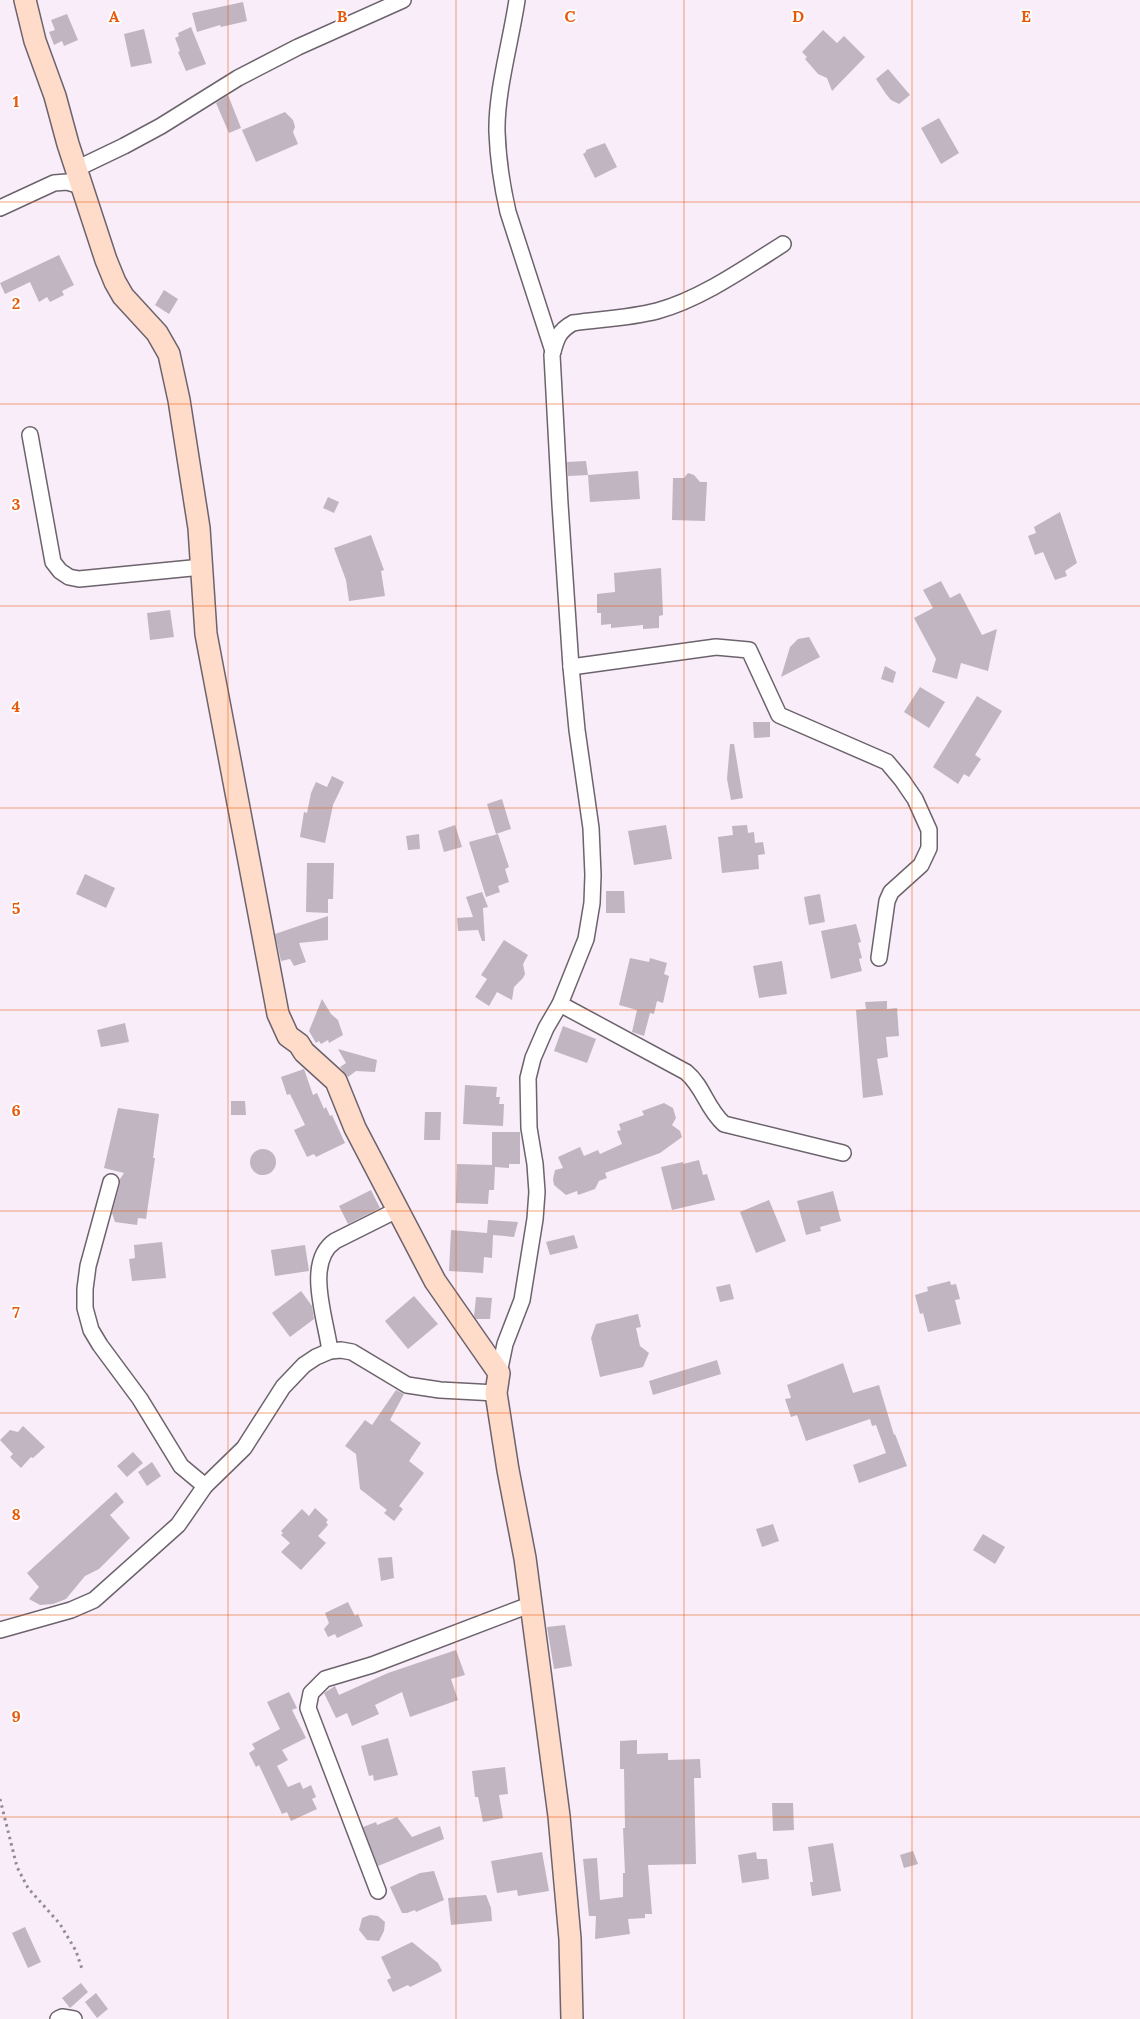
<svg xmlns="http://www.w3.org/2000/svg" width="1140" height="2019" font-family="Lora,serif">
<rect width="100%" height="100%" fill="#f8edf8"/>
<g fill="#c0b5c0">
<path d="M243,2L247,21L221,27L220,25L197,32L192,13Z"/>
<path d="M67,14L78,40L64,46L62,41L54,45L49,32L55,30L51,20Z"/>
<path d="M191,27L206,64L186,71L178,52L180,51L175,38L179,36L178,33Z"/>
<path d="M144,29L152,63L131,67L124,34Z"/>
<path d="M823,30L837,43L844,36L865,57L832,91L827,78L818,74L805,59L807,57L802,52Z"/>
<path d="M888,69L910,95L899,104L891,100L886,94L876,79Z"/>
<path d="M228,95L241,128L229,133L216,103Z"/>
<path d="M285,112L293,120L295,127L293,132L298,144L256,162L242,130Z"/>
<path d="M939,118L959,153L941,164L921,128Z"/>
<path d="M605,143L617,167L595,178L583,154L586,152V150Z"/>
<path d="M59,255L74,285L62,291L64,295L50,302L47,297L39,302L30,282L5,294L0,283Z"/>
<path d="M164,290L178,299L169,314L155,305Z"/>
<path d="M586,461L588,475L568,476L567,462Z"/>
<path d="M638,471L640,499L590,502L588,475Z"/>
<path d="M688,473L694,475L700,482H707L705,521L672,520L673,478H684Z"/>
<path d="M328,497L339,502L334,513L323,508Z"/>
<path d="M1060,512L1077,563L1065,571L1067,576L1055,580L1043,552L1035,555L1028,536L1036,533L1034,527Z"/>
<path d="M371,535L384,570L381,571L385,596L349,601L346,580L334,548Z"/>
<path d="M661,568L663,615L659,616V628L643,629V625L611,628V624L601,625V613H597V594L615,592L614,573Z"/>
<path d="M941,581L950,598L960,593L982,635L997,629L988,671L961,663L957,679L932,672L936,659L914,618L933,608L923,590Z"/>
<path d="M170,610L174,637L150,640L147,613Z"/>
<path d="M809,637L820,657L781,677L790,647L798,639Z"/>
<path d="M885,666L896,672L893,683L881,679Z"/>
<path d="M920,687L945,702L929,728L904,712Z"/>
<path d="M977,696L1002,711L975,755L981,759L969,777L964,774L958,784L933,767Z"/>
<path d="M753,722H770V737L754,738Z"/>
<path d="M730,744H734L743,798L731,800L727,779Z"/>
<path d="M332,776L344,782L333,805L325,843L300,837L304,812L307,813L311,793L316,782L327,787Z"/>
<path d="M502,799L511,829L496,834L487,804Z"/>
<path d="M455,825L462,847L444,852L438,831Z"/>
<path d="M666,825L672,859L634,865L628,831Z"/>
<path d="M747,825L748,833L754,832L755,843L763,842L765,854L758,855L759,869L722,873L718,837L733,835L732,826Z"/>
<path d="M419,834L420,849L408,850L406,836Z"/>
<path d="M498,834L509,867L505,869L509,882L498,886L500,892L486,897L469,842Z"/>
<path d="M307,863H334L333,899H328V913L306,912Z"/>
<path d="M85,874L115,888L106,908L76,894Z"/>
<path d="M606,891H624L625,913H606Z"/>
<path d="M482,892L488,907L483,908L485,941H482L478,930L458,931L457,918L473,917L466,897Z"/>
<path d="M820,894L825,922L809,925L804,897Z"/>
<path d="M328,916V940L299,943L306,962L294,966L290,959L281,961L275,934Z"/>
<path d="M856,924L861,942L858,943L862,958L859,959L862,971L831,979L821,931Z"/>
<path d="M504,940L528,955L523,964L525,974L523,978L514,987L512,1000L497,992L489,1006L475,997L487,979L481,975Z"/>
<path d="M630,958L649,962L650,958L667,963L664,974L669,976L663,1003L657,1001L654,1014L650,1013L644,1036L632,1032L637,1010L619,1005Z"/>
<path d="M782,961L787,994L759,998L753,966Z"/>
<path d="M322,999L331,1014L338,1020L343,1035L329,1043L328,1040L321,1044L319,1041L316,1043L309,1031Z"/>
<path d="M887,1001V1009L897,1008L899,1036L886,1037L888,1057L877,1059L883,1095L863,1098L856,1010L866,1009L865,1002Z"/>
<path d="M125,1023L129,1042L101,1047L97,1030Z"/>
<path d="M563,1026L596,1039L587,1063L554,1051Z"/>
<path d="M338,1049L377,1060L375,1072L356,1071L348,1077L340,1067L346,1063Z"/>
<path d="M304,1069L313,1095L317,1093L324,1109L326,1107L330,1116L332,1115L345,1143L316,1157L314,1154L307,1157L294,1130L305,1125L290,1094L287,1095L281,1077Z"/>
<path d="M465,1085L497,1087L496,1097H500L499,1104H504L503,1126L463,1124Z"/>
<path d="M231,1101H245L246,1115H231Z"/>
<path d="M664,1103L673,1108L676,1118L672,1125L680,1131L682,1137L660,1153L605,1173L607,1178L599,1181L595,1189L578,1195L577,1191L566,1195L554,1185L553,1179L555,1170L563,1168L558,1157L580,1147L584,1156L598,1150L600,1154L622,1144L617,1131L621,1130L619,1124L644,1115L642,1111Z"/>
<path d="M118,1108L159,1114L153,1158H155L146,1219L138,1218L137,1225L115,1222L112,1213L120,1184V1179L124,1173L104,1168Z"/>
<path d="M425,1112H441L440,1140H424Z"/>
<path d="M492,1132H520V1164H509V1168L495,1167L494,1190H489L488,1204L456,1203L457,1164L492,1165Z"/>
<circle cx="263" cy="1162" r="13"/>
<path d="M699,1160L703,1175L707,1174L715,1200L672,1210L661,1167L683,1162V1164Z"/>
<path d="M371,1190L380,1208L348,1224L339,1206Z"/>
<path d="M833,1191L841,1221L820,1227L821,1231L806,1235L797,1201Z"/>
<path d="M769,1200L786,1241L756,1253L740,1212Z"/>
<path d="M488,1220L518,1222L514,1237L493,1235L492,1258L484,1257L483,1273L449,1271L451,1230L487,1233Z"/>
<path d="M574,1235L578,1248L550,1255L546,1242Z"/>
<path d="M162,1242L166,1278L132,1281L129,1259L135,1258L134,1245Z"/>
<path d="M305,1245L309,1271L275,1276L271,1250Z"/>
<path d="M950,1281L951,1285L956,1284L960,1299L955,1300L961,1324L928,1332L923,1313L920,1314L915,1295L928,1291L927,1287Z"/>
<path d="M730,1284L734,1299L720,1302L716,1287Z"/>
<path d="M301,1291L312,1306L314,1319L290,1337L272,1313Z"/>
<path d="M414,1296L438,1324L408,1349L385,1321Z"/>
<path d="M476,1297L492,1298L490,1319H476L474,1316Z"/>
<path d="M638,1314L641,1327L636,1328L640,1346L649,1353L643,1367L600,1377L591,1338L596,1324Z"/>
<path d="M717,1360L721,1374L653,1395L649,1381Z"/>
<path d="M843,1363L853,1393L879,1385L894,1435L895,1434L907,1466L859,1483L853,1465L886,1453L876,1425L872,1426L870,1419L806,1441L797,1415L791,1417L785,1399L791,1398L787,1385Z"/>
<path d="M396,1390L404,1394L390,1420L421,1443L409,1461L424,1473L399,1506L403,1509L394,1521L384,1513L387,1510L360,1489L356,1454L345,1446L365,1420L372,1425Z"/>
<path d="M23,1426L45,1447L33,1458L31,1457L21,1468L10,1457L13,1454L0,1440L10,1430L18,1432Z"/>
<path d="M133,1452L143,1463L127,1477L117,1466Z"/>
<path d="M152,1462L161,1476L147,1486L138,1472Z"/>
<path d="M116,1492L124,1502L110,1515L130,1538L99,1569L85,1576L66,1599L53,1604L40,1605L29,1599L39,1587L27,1573Z"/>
<path d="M315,1508L328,1520L326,1522L328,1525L318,1536L326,1543L301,1570L281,1552L290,1543L281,1535L283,1533L281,1531L302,1509L309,1516Z"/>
<path d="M773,1524L779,1541L762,1547L756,1529Z"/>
<path d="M983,1534L1005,1547L995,1564L973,1550Z"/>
<path d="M392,1557L394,1578L381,1581L378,1558Z"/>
<path d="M348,1602L355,1616L358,1614L363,1626L337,1638L335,1634L328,1637L324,1629L329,1623L325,1613Z"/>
<path d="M565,1625L572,1666L554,1669L547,1627Z"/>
<path d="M456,1650L465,1675L451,1679L458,1700L410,1717L402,1692L375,1705L379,1714L352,1726L347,1713L336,1718L324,1693L335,1686L339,1695L388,1673Z"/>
<path d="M289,1692L297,1708L292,1710L306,1738L282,1750L288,1760L277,1766L288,1787L300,1782L303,1789L311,1785L316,1797L312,1799L317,1809L291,1821L287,1812L282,1814L259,1765L256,1767L249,1753L255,1749L252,1744L280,1729L267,1702Z"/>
<path d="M388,1738L398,1775L374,1781L373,1775L369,1776L361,1746Z"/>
<path d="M637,1740V1754L668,1753V1760L700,1759L701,1778H694L696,1864L648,1865L652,1914H645V1918L628,1919L630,1934L595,1939L596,1916H589L583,1859L597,1858L600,1900L623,1897V1873H625L623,1828H625L624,1769H620V1741Z"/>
<path d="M505,1767L508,1794L499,1795L503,1818L483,1822L478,1797H475L472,1771Z"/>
<path d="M772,1803H793L794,1830L773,1831Z"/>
<path d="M397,1817L412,1837L440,1826L444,1839L378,1866L363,1827L376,1822L377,1825Z"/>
<path d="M833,1843L841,1891L812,1896L810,1882H813L808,1847Z"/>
<path d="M913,1851L918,1864L904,1868L900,1855Z"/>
<path d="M542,1852L549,1891L518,1896L517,1890L497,1893L491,1861Z"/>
<path d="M756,1852L757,1859H767L769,1879L742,1883L738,1855Z"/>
<path d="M434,1871L444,1900L416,1912L415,1910L407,1913H402L390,1887L420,1873Z"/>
<path d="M486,1895L491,1908L492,1921L451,1925L448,1898Z"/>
<path d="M370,1915L378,1916L385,1922L384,1931L379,1941L367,1940L359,1930L362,1918Z"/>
<path d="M25,1927L41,1962L28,1968L12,1933Z"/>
<path d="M412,1942L438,1963L442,1971L410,1987L408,1985L393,1992L387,1980L391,1978L381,1957Z"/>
<path d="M81,1983L88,1992L70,2008L62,1998Z"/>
<path d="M96,1993L108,2009L97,2018L85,2002Z"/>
</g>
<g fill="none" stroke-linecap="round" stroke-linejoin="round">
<defs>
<g id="street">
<path d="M517,0C511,41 496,92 497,132C498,159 502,186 508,212L553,351"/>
<path d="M76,169L124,146L161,126L238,78L298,47L403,0"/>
<path d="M0,208L54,183L67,182L81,186"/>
<path d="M30,435L53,562L60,571L69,577L79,579L202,567"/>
<path d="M571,667L716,647L749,650L779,715L887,762L902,780L915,799L929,830V848L921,865L891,892L887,901L879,958"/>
<path d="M560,1004L686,1072C704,1087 706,1108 724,1124L843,1153"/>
<path d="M111,1182L88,1266L85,1289V1308L91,1330L100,1345L140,1399L181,1466L205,1486"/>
<path d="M330,1351C326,1319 304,1262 335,1241L397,1210"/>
<path d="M499,1373L505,1344L522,1300L535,1219L537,1192L535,1164L529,1128L528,1078L533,1058L546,1028L560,1004L586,939L592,903L593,875L591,828L577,730L571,667L560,504L552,355C556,340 558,331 573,323C601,319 630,318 657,311C701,299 745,268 783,244"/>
<path d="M0,1630L71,1610L94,1600L178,1525L205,1486L244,1448L283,1387L304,1365L316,1357L330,1351L341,1350L352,1352L407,1385L440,1390L496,1393"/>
<path d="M378,1891L308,1708L311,1693L325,1679L372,1665L532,1604"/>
<path d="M58,2019L62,2017L74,2019"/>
</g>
<path id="secondary" d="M25,0L35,41L55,96L68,144L106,260L115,282L123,296L157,333L169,354L179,400L199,528L206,634L278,1014L288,1036L299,1044L304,1052L336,1081L355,1128L435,1281L499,1373L496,1393L508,1470L525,1558L559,1816L570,1939L572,2019"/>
</defs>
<use href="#street" stroke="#6c636d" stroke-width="18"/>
<use href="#secondary" stroke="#6c636d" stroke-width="24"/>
<path stroke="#928b92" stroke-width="3" stroke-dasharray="2.5 4" stroke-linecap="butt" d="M0,1799L17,1867L28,1888L60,1924L76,1951L82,1969"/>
<use href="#street" stroke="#fff" stroke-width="15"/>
<use href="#secondary" stroke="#ffdbca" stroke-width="21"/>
</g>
<path fill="none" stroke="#e8590c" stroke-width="1" stroke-opacity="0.55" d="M228,0V2019M456,0V2019M684,0V2019M912,0V2019M0,202H1140M0,404H1140M0,606H1140M0,808H1140M0,1010H1140M0,1211H1140M0,1413H1140M0,1615H1140M0,1817H1140"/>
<g font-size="16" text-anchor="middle" font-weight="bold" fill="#e8590c" stroke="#fefefe" stroke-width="4" stroke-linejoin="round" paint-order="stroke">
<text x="114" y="22">A</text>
<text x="342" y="22">B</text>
<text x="570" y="22">C</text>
<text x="798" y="22">D</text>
<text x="1026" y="22">E</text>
<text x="16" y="107">1</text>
<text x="16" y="309">2</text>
<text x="16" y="510">3</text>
<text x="16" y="712">4</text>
<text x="16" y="914">5</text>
<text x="16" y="1116">6</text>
<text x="16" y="1318">7</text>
<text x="16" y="1520">8</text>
<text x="16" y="1722">9</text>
</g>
</svg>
